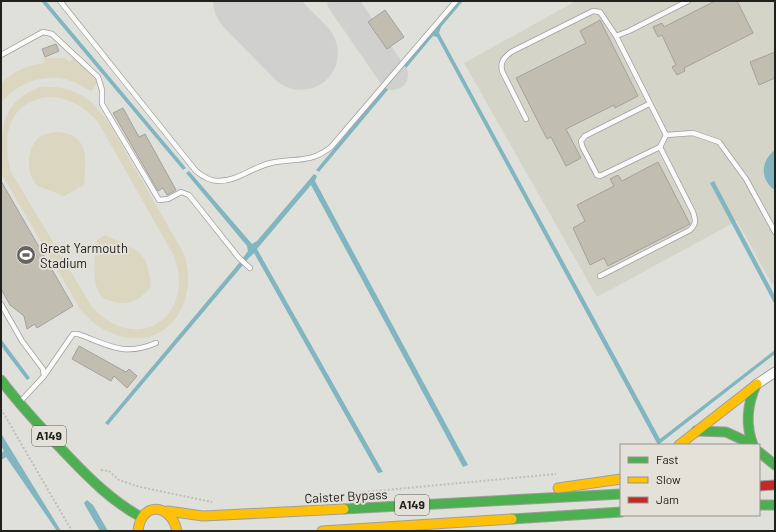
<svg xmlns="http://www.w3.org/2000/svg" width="776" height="532" font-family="Barlow,sans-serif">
<rect width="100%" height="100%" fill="#e0e0db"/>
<path fill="#d5d4c9" d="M576,1H775V283L772,284L737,221L597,297L464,63Z"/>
<g fill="#dad6bf" fill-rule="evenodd">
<path d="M44,58H65L69,62L74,58L98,82L91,91C83,87 74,81 65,79C41,74 16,84 1,103V83C13,72 27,65 44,63Z"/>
<path d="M40,87C73,85 91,97 109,123L184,254C201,305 163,357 109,332C97,327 88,318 80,309L4,178L1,171C1,130 0,102 40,87ZM47,97C69,97 84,106 98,122L174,256C196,317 138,356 92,307L11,172C2,138 6,104 47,97Z"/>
<path d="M56,132C91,133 86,161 84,185L64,196L38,186C25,176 26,145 41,136C45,134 51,133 56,132Z"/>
<path d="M105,235C135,249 147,248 151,286C141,300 128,307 111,301C106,300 101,298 99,293C91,277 95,257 97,240Z"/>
</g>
<g fill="#81b5c0">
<path d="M41,1H46L186,168L183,170Z"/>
<path d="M457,1H463L441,27L439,33L660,439L775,350V354L658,445L437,37L433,36L319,172L316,170Z"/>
<path d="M775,150V190C760,180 760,161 775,150Z"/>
<path d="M189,171L252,244L257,241L314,174L317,176L315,181L468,465L463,467L311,185L257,249L383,472L378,473L254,253L245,262L242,259L248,251L247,246L186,173Z"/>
<path d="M714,181L775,296V305L710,183Z"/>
<path d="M240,262L243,265L108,425L105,423Z"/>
<path d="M1,339L30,378L27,380L4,350L1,345Z"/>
<path d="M1,433L5,440L61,531H57L6,457L1,460V453L4,451L1,446Z"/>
<path d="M87,500L93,505L108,531H100L86,507L84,503Z"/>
</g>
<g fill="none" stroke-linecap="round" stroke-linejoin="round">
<path stroke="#d0d0ce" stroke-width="30" d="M342,1L393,75"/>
<path stroke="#d0d0ce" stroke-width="74" d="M250,1L301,53"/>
</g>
<g fill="#c1beb1" stroke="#a2a19d">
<path d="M715,1H737L753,33L684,68L685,71L677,75L672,67L676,65L662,35L658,37L653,27L662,23L664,27Z"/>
<path d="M385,10L404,37L387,49L368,22Z"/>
<path d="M600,20L638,96L615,108L614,105L566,129L581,158L566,166L551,137L547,139L516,78L586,43L580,31Z"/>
<path d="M56,44L59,51L45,57L42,49Z"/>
<path d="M775,52V78L759,85L750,62Z"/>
<path d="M123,108L139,137L145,134L176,190L167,195L163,188L158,191L113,113Z"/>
<path d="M658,162L690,224L608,266L604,258L590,265L573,228L585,221L577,205L614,186L610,179L618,175L622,181Z"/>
<path d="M1,181L73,306L37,328L35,324L27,329L24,316L10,305L1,289Z"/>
<path d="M79,346L126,372L129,369L137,376L127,388L114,376L111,381L72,359Z"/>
</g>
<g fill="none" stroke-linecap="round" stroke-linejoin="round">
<defs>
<g id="lane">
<path d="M60,1L196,171C202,176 209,181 218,181C237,181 250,169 267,164C291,157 309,165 331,147L456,1"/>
<path d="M688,1L629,31L616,36L666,135L693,133L719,142L746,179L775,232"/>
<path d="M1,55L43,32L52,34L98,77L102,90V104L159,200L168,199L181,192L189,195L239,258L250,268"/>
<path d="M649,104L585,136L581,141L582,146L597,175L600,176L660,147L666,135"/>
<path d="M526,119L502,71C500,61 504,58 511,52L593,11L600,12L616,36"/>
<path d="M600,276L690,230C696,224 696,221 693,212L660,147"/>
<path d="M1,304L22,341L43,369L44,376L20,402"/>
<path d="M44,376L73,334H78C109,345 123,357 156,343"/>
</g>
<path id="street" d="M757,384L775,372"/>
<g id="fast">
<path d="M1,380C21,407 45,432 68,456C90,479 113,502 141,517"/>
<path d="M696,431L726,432L752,444"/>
<path d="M753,445C745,424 747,405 756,385"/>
<path d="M759,452L775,465"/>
<path d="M759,505H775"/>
<path d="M344,509L621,494"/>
<path d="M512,519L621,512"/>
</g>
<g id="slow">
<path d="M679,445L757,384"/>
<path d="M558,488L621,479"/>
<path d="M168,511L203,516L344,509"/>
<path d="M138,531C141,501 171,503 177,531"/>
<path d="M322,531L512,519"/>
</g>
<path id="jam" d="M759,486L775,485"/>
</defs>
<use href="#lane" stroke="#a09f9c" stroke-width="6"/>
<use href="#street" stroke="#a09f9c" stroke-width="11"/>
<use href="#fast" stroke="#a09f9c" stroke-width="11"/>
<use href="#slow" stroke="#a09f9c" stroke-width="11"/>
<use href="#jam" stroke="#a09f9c" stroke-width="11"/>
<g stroke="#bebebd" stroke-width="2" stroke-dasharray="2 2" stroke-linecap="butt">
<path d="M1,409L72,531"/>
<path d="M101,470L109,471L119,480L140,487L212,502"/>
<path d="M344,494L556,474"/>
</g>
<use href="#lane" stroke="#fafafa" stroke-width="4.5"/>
<use href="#street" stroke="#fafafa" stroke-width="9"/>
<use href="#fast" stroke="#4caf50" stroke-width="9"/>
<use href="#slow" stroke="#ffc107" stroke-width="9"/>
<use href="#jam" stroke="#c62828" stroke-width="9"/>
</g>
<defs>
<symbol id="stadium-disc" viewBox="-11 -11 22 22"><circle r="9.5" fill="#636360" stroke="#e3e1d8"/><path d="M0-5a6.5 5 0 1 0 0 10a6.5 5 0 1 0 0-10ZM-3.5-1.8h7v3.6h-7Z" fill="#fff"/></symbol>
</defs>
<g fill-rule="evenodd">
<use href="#stadium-disc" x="15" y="244" width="22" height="22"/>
</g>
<g text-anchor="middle" stroke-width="4" stroke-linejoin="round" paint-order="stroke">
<g fill="#e3e1d8" stroke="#5a5a55" stroke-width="1">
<rect x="32" y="426" width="34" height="20" rx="3"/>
<rect x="395" y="495" width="34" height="20" rx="3"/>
</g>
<g font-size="12" font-weight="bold" fill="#20201d">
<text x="49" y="440">A149</text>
<text x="412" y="509">A149</text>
</g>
<g font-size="13" fill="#20201d" stroke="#e3e1d8" text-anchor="start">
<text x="40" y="253">Great Yarmouth<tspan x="40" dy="15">Stadium</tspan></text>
</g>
<g font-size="13" fill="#20201d" stroke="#e3e1d8">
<text transform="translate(346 496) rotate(-3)" y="5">Caister Bypass</text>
</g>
</g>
<rect width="776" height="532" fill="none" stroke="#20201d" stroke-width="4"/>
<rect x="620" y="444" width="140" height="72" fill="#e3e1d8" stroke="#95948d"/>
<rect x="628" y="457" width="20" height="6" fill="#4caf50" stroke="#95948d"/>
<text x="656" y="464" font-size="12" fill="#20201d">Fast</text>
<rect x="628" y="477" width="20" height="6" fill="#ffc107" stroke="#95948d"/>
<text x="656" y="484" font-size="12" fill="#20201d">Slow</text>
<rect x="628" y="497" width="20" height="6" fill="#c62828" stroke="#95948d"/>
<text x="656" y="504" font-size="12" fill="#20201d">Jam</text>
</svg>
